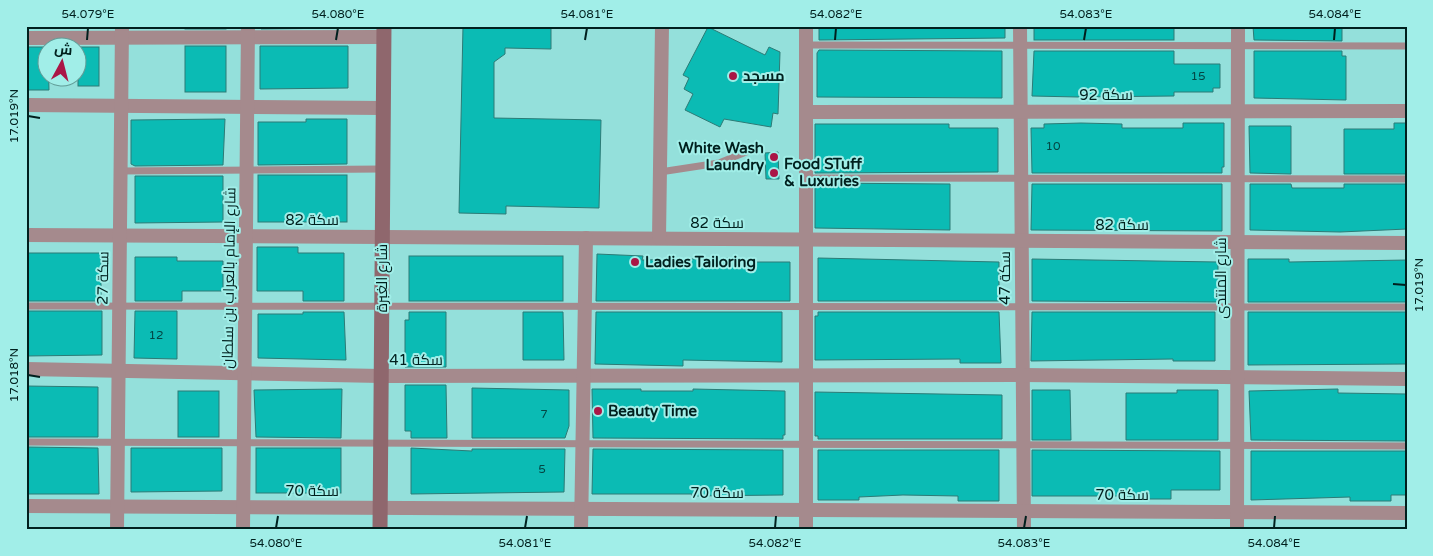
<svg xmlns="http://www.w3.org/2000/svg" width="1433" height="556" font-family="'Varela Round',Cairo,sans-serif">
<rect width="100%" height="100%" fill="#94e0db"/>
<g fill="#0bbbb4" stroke="#2c7b76">
<rect x="185" y="26" width="41" height="3"/>
<path d="M261,26H348V28L261,29Z"/>
<path d="M463,26H551V49L505,48V54L494,62V118L601,120L599,208L506,206V214L459,213Z"/>
<path d="M819,26H1005V38L819,40Z"/>
<rect x="1034" y="26" width="140" height="14"/>
<path d="M1253,26H1342V41L1254,40Z"/>
<path d="M708,27L765,55L769,47L780,52L778,114L773,113L771,127L724,119L720,127L685,110L693,94L684,89L689,78L683,75Z"/>
<rect x="185" y="46" width="41" height="46"/>
<path d="M260,46H348V88L260,89Z"/>
<path d="M26,47H48L49,90H26Z"/>
<rect x="78" y="47" width="21" height="39"/>
<path d="M819,50L1002,51V98L817,97V53Z"/>
<path d="M1034,51H1174V64H1220V88H1213V92H1174V96L1078,97L1032,96Z"/>
<path d="M1254,51H1342V56H1346V100L1254,98Z"/>
<path d="M225,119L223,165L135,166L131,164V120Z"/>
<path d="M306,119H347V164L258,165V122H306Z"/>
<path d="M1081,123L1122,124V128H1183V123H1224V167H1222V173H1032L1031,128H1044V124Z"/>
<path d="M1394,123H1407V174H1344V129H1394Z"/>
<path d="M815,124H949V128H998V172L815,173Z"/>
<path d="M1249,126H1291V174L1250,173Z"/>
<path d="M778,152L779,179H766L765,153Z"/>
<rect x="258" y="175" width="89" height="47"/>
<path d="M135,176H223V222L135,223Z"/>
<path d="M815,183L950,184V230L815,228Z"/>
<path d="M1032,184H1222V231L1031,230Z"/>
<path d="M1250,184H1291L1292,188H1344V184H1407V229L1340,232L1250,230Z"/>
<path d="M257,247H298V253H344V301H303V291H257Z"/>
<rect x="26" y="253" width="75" height="48"/>
<path d="M597,254L643,256L642,260L739,258V262H790V301H596Z"/>
<rect x="409" y="256" width="154" height="45"/>
<path d="M135,257H177V261H223V291H182V301H135Z"/>
<path d="M818,258L999,262V301H818Z"/>
<path d="M1032,259L1218,262V302L1032,301Z"/>
<path d="M1248,259H1289V262L1407,260V302H1248Z"/>
<path d="M26,311H102V355L26,356Z"/>
<path d="M135,311H177V359L134,358Z"/>
<path d="M303,312H344L346,360L258,358V314H303Z"/>
<path d="M409,312H446V367H405V320H409Z"/>
<path d="M523,312H563L564,360H523Z"/>
<path d="M596,312H782V362L683,360V366L595,364Z"/>
<path d="M818,312H999L1001,363H960V359L815,360V316H818Z"/>
<path d="M1032,312H1215V361H1173V359L1031,361Z"/>
<path d="M1248,312H1407V364L1248,365Z"/>
<path d="M405,385H446L447,438H411V431H405Z"/>
<path d="M26,386L98,387V437H26Z"/>
<path d="M472,388L569,390V426L565,438H472Z"/>
<path d="M342,389L341,438L256,437L254,390Z"/>
<path d="M592,389H641V391H693V389L785,391V435H783V439L593,438Z"/>
<path d="M1338,389V393L1407,394V441L1251,440L1249,391Z"/>
<path d="M1032,390H1070L1071,440H1032Z"/>
<path d="M1177,390H1218V440H1126V393H1177Z"/>
<rect x="178" y="391" width="41" height="46"/>
<path d="M815,392L1002,395V439H818V436H815Z"/>
<path d="M26,447L98,448L99,494H26Z"/>
<path d="M131,448H222V491L131,492Z"/>
<rect x="256" y="448" width="85" height="45"/>
<path d="M411,448L472,451V449H565L564,492L411,494Z"/>
<path d="M593,449L783,450V495L692,496V494H592Z"/>
<path d="M818,450H999V501H958V496L903,495L859,497V500H818Z"/>
<path d="M1032,450L1220,451V490H1171V499H1130V496H1032Z"/>
<path d="M1251,451H1407V495H1391V501H1350V497L1251,500Z"/>
</g>
<g fill="none" stroke-linecap="round" stroke-linejoin="round">
<g stroke="#a58a8d" stroke-width="7">
<path d="M806,45L1407,46"/>
<path d="M120,171L382,169"/>
<path d="M660,172L719,163L746,152"/>
<path d="M806,178L1407,179"/>
<path d="M26,306L1407,307"/>
<path d="M26,442L1407,446"/>
</g>
<g stroke="#a58a8d" stroke-width="14">
<path d="M1020,26L1024,530"/>
<path d="M26,38L383,37"/>
<path d="M26,105L383,108"/>
<path d="M806,112L1407,111"/>
<path d="M26,235L1407,243"/>
<path d="M659,238L662,26"/>
<path d="M26,369L381,376L1022,375L1407,379"/>
<path d="M26,506L1407,513"/>
<path d="M117,530L122,26"/>
<path d="M243,530L248,26"/>
<path d="M581,530L586,238"/>
<path d="M806,530V26"/>
<path d="M1237,530L1238,26"/>
</g>
<path stroke="#8f676d" stroke-width="15" d="M380,530L384,26"/>
</g>
<path fill="none" stroke="#00201e" stroke-width="2" d="M87,40L88,28M336,40L338,28M585,40L587,28M835,40L836,28M1084,40L1086,28M1334,40L1335,28M28,116L40,118M1393,284L1406,285M28,375L40,377M276,528L278,516M525,528L527,516M775,528L776,516M1024,528L1026,516M1274,528L1275,516"/>
<g fill="#aa1646" stroke="#a1eee8" stroke-width="2">
<circle cx="733" cy="76" r="5"/>
<circle cx="774" cy="157" r="5"/>
<circle cx="774" cy="173" r="5"/>
<circle cx="635" cy="262" r="5"/>
<circle cx="598" cy="411" r="5"/>
</g>
<g text-anchor="middle" stroke-width="4" stroke-linejoin="round" paint-order="stroke">
<g font-size="12" fill="#034744">
<text x="1198" y="80">15</text>
<text x="1053" y="150">10</text>
<text x="156" y="339">12</text>
<text x="544" y="418">7</text>
<text x="542" y="473">5</text>
</g>
<g font-size="15" font-weight="bold" fill="#00201e" stroke="#a1eee8" text-anchor="start">
<text x="743" y="81">مسجد</text>
<text x="764" y="153" text-anchor="end">White Wash<tspan x="764" dy="17">Laundry</tspan></text>
<text x="784" y="169">Food STuff<tspan x="784" dy="17">&amp; Luxuries</tspan></text>
<text x="645" y="267">Ladies Tailoring</text>
<text x="608" y="416">Beauty Time</text>
</g>
<g font-size="15" fill="#00201e" stroke="#a1eee8">
<text x="1106" y="100">سكة 92</text>
<text x="312" y="225">سكة 82</text>
<text x="717" y="228">سكة 82</text>
<text x="1122" y="230">سكة 82</text>
<text transform="translate(103 278) rotate(-89)" y="5">سكة 27</text>
<text transform="translate(229 278) rotate(-89)" y="5">شارع الإمام بالعراب بن سلطان</text>
<text transform="translate(382 278) rotate(-90)" y="5">شارع الغبرة</text>
<text transform="translate(1005 278) rotate(-90)" y="5">سكة 47</text>
<text transform="translate(1221 278) rotate(-90)" y="5">شارع المنتدى</text>
<text x="416" y="365">سكة 41</text>
<text x="312" y="496">سكة 70</text>
<text x="717" y="498">سكة 70</text>
<text x="1122" y="500">سكة 70</text>
</g>
</g>
<rect width="1433" height="556" fill="none" stroke="#a1eee8" stroke-width="55"/>
<g transform="translate(62 62) rotate(7)"><circle r="24" fill="#a1eee8" stroke="#619c97"/>
<path d="M0-4L9 19L0 12L-9 19Z" fill="#aa1646"/>
<text y="-8" font-size="14" font-weight="bold" text-anchor="middle" fill="#00201e">ش</text>
</g>
<rect x="28" y="28" width="1378" height="500" fill="none" stroke="#00201e" stroke-width="2"/>
<g font-size="12" text-anchor="middle" fill="#00201e">
<text x="88" y="18">54.079°E</text>
<text x="338" y="18">54.080°E</text>
<text x="587" y="18">54.081°E</text>
<text x="836" y="18">54.082°E</text>
<text x="1086" y="18">54.083°E</text>
<text x="1335" y="18">54.084°E</text>
<text transform="translate(14 116) rotate(-90)" y="4">17.019°N</text>
<text transform="translate(1419 285) rotate(-90)" y="4">17.019°N</text>
<text transform="translate(14 375) rotate(-90)" y="4">17.018°N</text>
<text x="276" y="547">54.080°E</text>
<text x="525" y="547">54.081°E</text>
<text x="775" y="547">54.082°E</text>
<text x="1024" y="547">54.083°E</text>
<text x="1274" y="547">54.084°E</text>
</g>
</svg>
